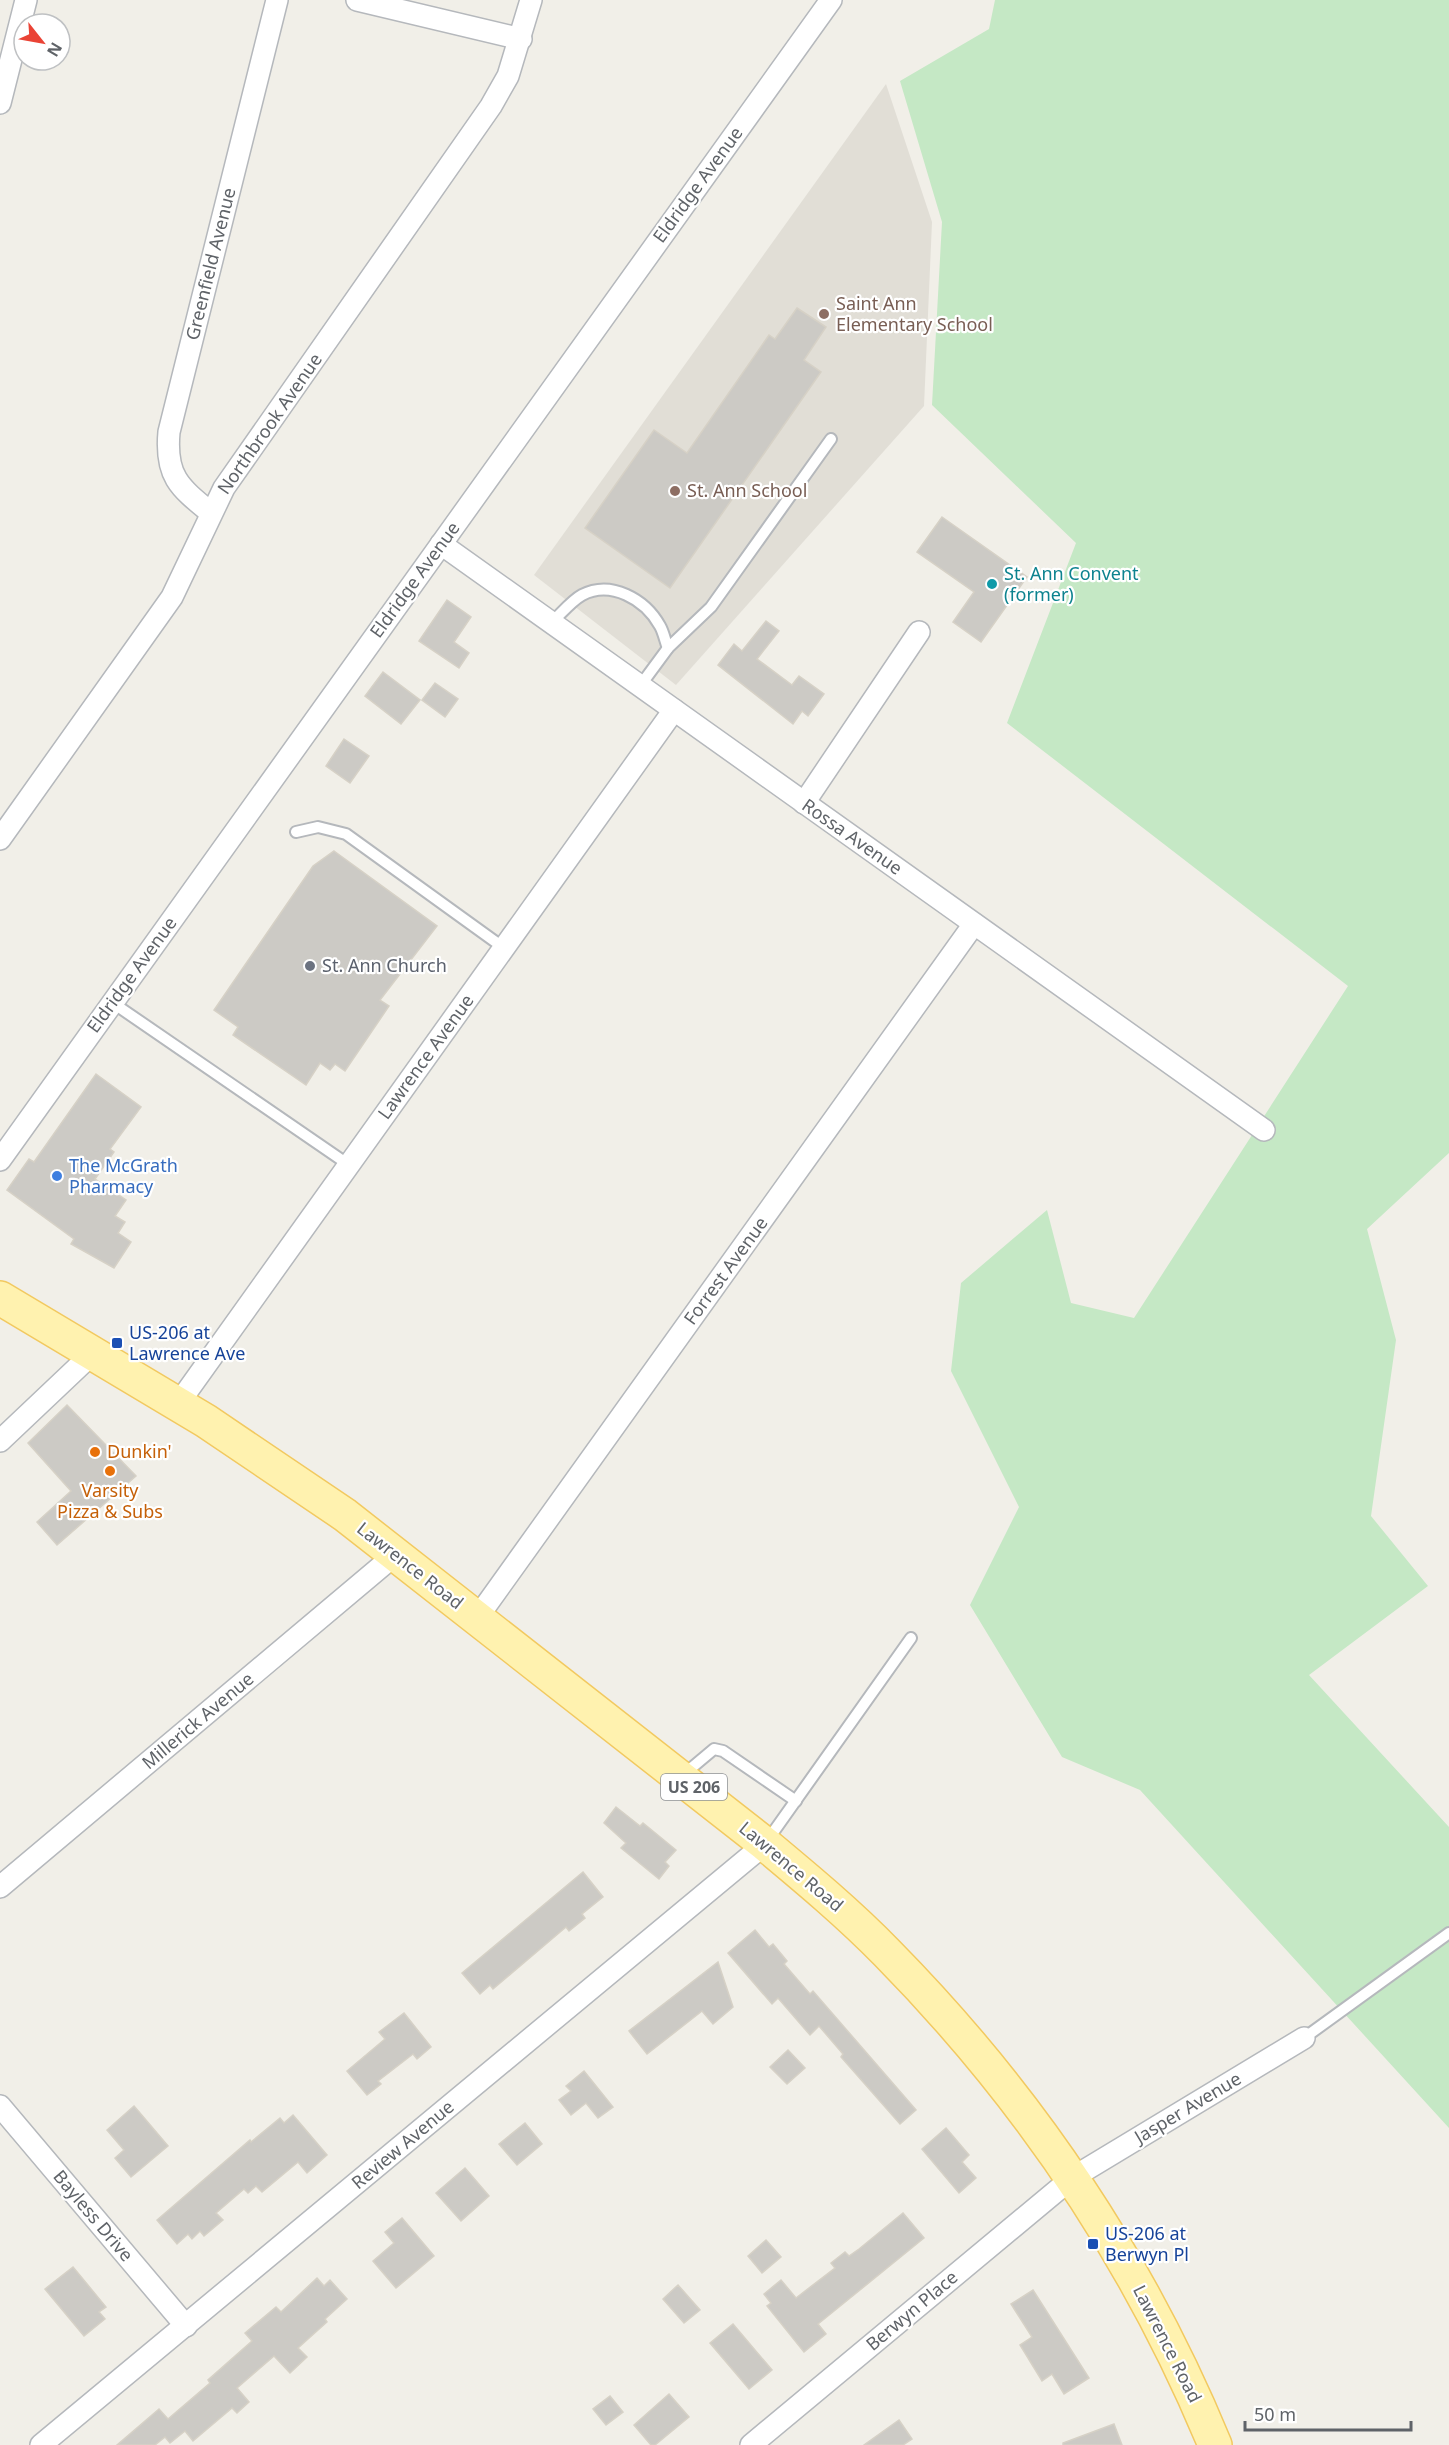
<svg xmlns="http://www.w3.org/2000/svg" width="1449" height="2445" font-family="'Noto Sans',sans-serif">
<rect width="100%" height="100%" fill="#f1efe8"/>
<path fill="#e1ded6" d="M886,84L932,222L924,406L676,685L534,575Z"/>
<path fill="#c5e8c5" d="M995,0H1449V1153L1367,1229L1396,1340L1371,1516L1428,1586L1309,1675L1449,1827V2128L1140,1790L1062,1757L970,1605L1019,1507L951,1371L961,1283L1047,1210L1071,1303L1134,1318L1348,986L1007,723L1076,543L932,405L942,222L900,81L989,29Z"/>
<g fill="#cccac5" stroke="#d6d1c6" stroke-width="1.5">
<path d="M797,308L826,327L804,360L821,372L670,588L585,528L654,430L687,453L769,335L775,339Z"/>
<path d="M942,517L1027,577L981,642L953,622L974,592L917,552Z"/>
<path d="M447,600L471,617L454,642L469,653L459,668L419,641Z"/>
<path d="M766,621L779,631L757,659L792,685L799,676L824,694L808,716L802,711L793,724L718,665L734,644L742,651Z"/>
<path d="M383,672L420,700L401,724L365,696Z"/>
<path d="M435,683L458,699L445,717L422,700Z"/>
<path d="M344,739L369,756L350,783L326,766Z"/>
<path d="M334,851L437,926L380,1000L389,1006L345,1071L335,1064L330,1070L320,1063L306,1085L233,1035L238,1027L214,1010L313,866Z"/>
<path d="M96,1074L141,1107L110,1149L114,1152L95,1179L126,1200L115,1216L125,1222L118,1233L131,1242L114,1268L71,1244L74,1239L7,1190L29,1159L34,1162Z"/>
<path d="M67,1405L136,1476L57,1545L37,1522L71,1491L28,1443Z"/>
<path d="M616,1807L640,1826L643,1823L676,1850L665,1862L669,1866L659,1879L621,1848L626,1843L604,1823Z"/>
<path d="M583,1872L603,1897L582,1914L585,1918L569,1931L566,1927L493,1989L490,1985L480,1994L462,1973Z"/>
<path d="M755,1930L769,1947L773,1944L787,1961L784,1964L810,1994L813,1991L916,2110L900,2124L841,2057L843,2054L819,2026L810,2035L778,1998L772,2004L728,1953Z"/>
<path d="M718,1962L733,2007L713,2024L702,2011L647,2054L629,2031Z"/>
<path d="M404,2013L431,2047L417,2059L413,2054L378,2081L381,2084L367,2095L347,2071L385,2039L379,2032Z"/>
<path d="M788,2050L805,2068L787,2084L770,2067Z"/>
<path d="M584,2071L613,2107L598,2118L586,2103L571,2115L559,2100L571,2091L566,2086Z"/>
<path d="M134,2106L168,2146L131,2177L115,2158L124,2150L107,2130Z"/>
<path d="M293,2115L327,2155L307,2173L298,2162L262,2192L256,2186L248,2193L244,2189L216,2213L223,2220L204,2236L200,2231L192,2239L188,2234L177,2244L157,2220L250,2140L251,2142L280,2118L284,2123Z"/>
<path d="M525,2123L542,2144L517,2165L499,2144Z"/>
<path d="M946,2128L969,2155L962,2162L976,2178L959,2193L922,2149Z"/>
<path d="M465,2168L489,2196L461,2221L436,2193Z"/>
<path d="M903,2213L924,2238L818,2324L826,2334L804,2352L767,2306L771,2303L764,2294L781,2280L796,2298L835,2268L831,2263L845,2252L849,2256L859,2249Z"/>
<path d="M402,2218L434,2256L396,2288L373,2261L394,2243L385,2232Z"/>
<path d="M766,2240L781,2257L762,2273L748,2256Z"/>
<path d="M73,2267L106,2307L99,2312L105,2319L84,2336L45,2289Z"/>
<path d="M317,2278L324,2286L330,2280L347,2299L325,2319L327,2322L298,2348L307,2357L290,2373L274,2356L237,2388L249,2402L237,2413L232,2408L193,2441L185,2431L170,2443L165,2437L155,2445H117L159,2409L168,2419L210,2383L208,2380L252,2341L245,2333L276,2307L281,2312Z"/>
<path d="M678,2285L700,2310L684,2323L663,2299Z"/>
<path d="M1033,2290L1089,2378L1064,2394L1052,2374L1042,2381L1020,2345L1032,2337L1011,2304Z"/>
<path d="M733,2324L772,2370L749,2389L710,2343Z"/>
<path d="M669,2394L689,2417L655,2445H651L634,2425Z"/>
<path d="M610,2396L623,2412L606,2425L593,2409Z"/>
<path d="M899,2420L912,2439L903,2445H864Z"/>
<path d="M1114,2424L1122,2445H1063V2443Z"/>
</g>
<g fill="none" stroke-linecap="round" stroke-linejoin="round">
<defs>
<g id="lane">
<path d="M551,623C561,614 571,601 582,595C611,580 645,599 660,626C664,633 665,641 668,648"/>
<path d="M640,686L668,648L711,607L831,439"/>
<path d="M296,832L318,827L346,834L504,948"/>
<path d="M113,1003L349,1165"/>
<path d="M683,1775L714,1749L723,1751L796,1801"/>
<path d="M767,1841L911,1638"/>
<path d="M1304,2038L1449,1933"/>
</g>
<g id="street">
<path d="M357,0L521,39"/>
<path d="M0,103L26,0"/>
<path d="M211,513C179,487 165,476 169,432L277,0"/>
<path d="M441,544L1264,1130"/>
<path d="M804,803L919,632"/>
<path d="M0,839L172,597L224,488L491,106L508,76L531,0"/>
<path d="M0,1160L831,0"/>
<path d="M178,1404L674,710"/>
<path d="M0,1441L93,1353"/>
<path d="M477,1618L974,924"/>
<path d="M0,1887L396,1554"/>
<path d="M0,2106L186,2326"/>
<path d="M41,2445L765,1844"/>
<path d="M751,2445L1072,2178L1304,2038"/>
</g>
<path id="primary" d="M0,1298L206,1421L345,1515L765,1844C807,1879 849,1914 887,1953C1027,2095 1139,2261 1215,2445"/>
</defs>
<use href="#lane" stroke="#b5b8bc" stroke-width="14"/>
<use href="#street" stroke="#b5b8bc" stroke-width="24"/>
<use href="#primary" stroke="#f2c960" stroke-width="36"/>
<use href="#lane" stroke="#fff" stroke-width="10"/>
<use href="#street" stroke="#fff" stroke-width="21"/>
<use href="#primary" stroke="#fff2af" stroke-width="33"/>
</g>
<g fill="#8d6e63" stroke="#fff" stroke-width="2">
<circle cx="824" cy="314" r="6"/>
<circle cx="675" cy="491" r="6"/>
</g>
<circle fill="#0f9aa8" stroke="#fff" stroke-width="2" cx="992" cy="584" r="6"/>
<circle fill="#6b7280" stroke="#fff" stroke-width="2" cx="310" cy="966" r="6"/>
<circle fill="#3f7fe0" stroke="#fff" stroke-width="2" cx="57" cy="1176" r="6"/>
<g fill="#1a4fb4" stroke="#fff" stroke-width="2">
<rect x="111" y="1337" width="12" height="12" rx="3"/>
<rect x="1087" y="2238" width="12" height="12" rx="3"/>
</g>
<g fill="#e8710a" stroke="#fff" stroke-width="2">
<circle cx="95" cy="1452" r="6"/>
<circle cx="110" cy="1471" r="6"/>
</g>
<g text-anchor="middle" stroke-width="4.5" stroke-linejoin="round" paint-order="stroke">
<rect fill="#fff" stroke="#8f9295" stroke-width="1.5" x="661" y="1774" width="66" height="26" rx="4.5"/>
<g font-size="16" font-weight="bold" fill="#5f6368">
<text x="694" y="1793">US 206</text>
</g>
<g font-size="18" fill="#5f6368" stroke="#fff">
<text transform="translate(698 185) rotate(-54)" y="6">Eldridge Avenue</text>
<text transform="translate(211 264) rotate(-76)" y="6">Greenfield Avenue</text>
<text transform="translate(270 424) rotate(-55)" y="6">Northbrook Avenue</text>
<text transform="translate(415 580) rotate(-54)" y="6">Eldridge Avenue</text>
<text transform="translate(852 837) rotate(35)" y="6">Rossa Avenue</text>
<text transform="translate(132 975) rotate(-54)" y="6">Eldridge Avenue</text>
<text transform="translate(426 1057) rotate(-54)" y="6">Lawrence Avenue</text>
<text transform="translate(726 1271) rotate(-54)" y="6">Forrest Avenue</text>
<text transform="translate(410 1566) rotate(38)" y="6">Lawrence Road</text>
<text transform="translate(198 1721) rotate(-40)" y="6">Millerick Avenue</text>
<text transform="translate(791 1867) rotate(40)" y="6">Lawrence Road</text>
<text transform="translate(1188 2108) rotate(-31)" y="6">Jasper Avenue</text>
<text transform="translate(403 2145) rotate(-40)" y="6">Review Avenue</text>
<text transform="translate(93 2216) rotate(50)" y="6">Bayless Drive</text>
<text transform="translate(912 2311) rotate(-40)" y="6">Berwyn Place</text>
<text transform="translate(1167 2344) rotate(63)" y="6">Lawrence Road</text>
</g>
<g font-size="18" fill="#785e54" stroke="#fff" text-anchor="start">
<text x="836" y="310">Saint Ann<tspan x="836" dy="21">Elementary School</tspan></text>
<text x="687" y="497">St. Ann School</text>
</g>
<g font-size="18" fill="#0d838f" stroke="#fff" text-anchor="start">
<text x="1004" y="580">St. Ann Convent<tspan x="1004" dy="21">(former)</tspan></text>
</g>
<g font-size="18" fill="#5b616d" stroke="#fff" text-anchor="start">
<text x="322" y="972">St. Ann Church</text>
</g>
<g font-size="18" fill="#366cbe" stroke="#fff" text-anchor="start">
<text x="69" y="1172">The McGrath<tspan x="69" dy="21">Pharmacy</tspan></text>
</g>
<g font-size="18" fill="#164399" stroke="#fff" text-anchor="start">
<text x="129" y="1339">US-206 at<tspan x="129" dy="21">Lawrence Ave</tspan></text>
<text x="1105" y="2240">US-206 at<tspan x="1105" dy="21">Berwyn Pl</tspan></text>
</g>
<g font-size="18" fill="#c56008" stroke="#fff" text-anchor="start">
<text x="107" y="1458">Dunkin'</text>
<text x="110" y="1497" text-anchor="middle">Varsity<tspan x="110" dy="21">Pizza &amp; Subs</tspan></text>
</g>
</g>
<g transform="translate(42 42) rotate(121)"><circle r="28" fill="#ffffff" stroke="#bfc1c3" stroke-width="1.5"/>
<path d="M0-4.5L10 22L0 15L-10 22Z" fill="#ea4335"/>
<text y="-9" font-size="16" font-weight="bold" text-anchor="middle" fill="#5f6368">N</text>
</g>
<path d="M1245 2421v9h166v-9" fill="none" stroke="#5f6368" stroke-width="3"/>
<text x="1254" y="2421" font-size="18" fill="#5f6368" stroke="#ffffff" stroke-width="4.5" paint-order="stroke">50 m</text>
</svg>
